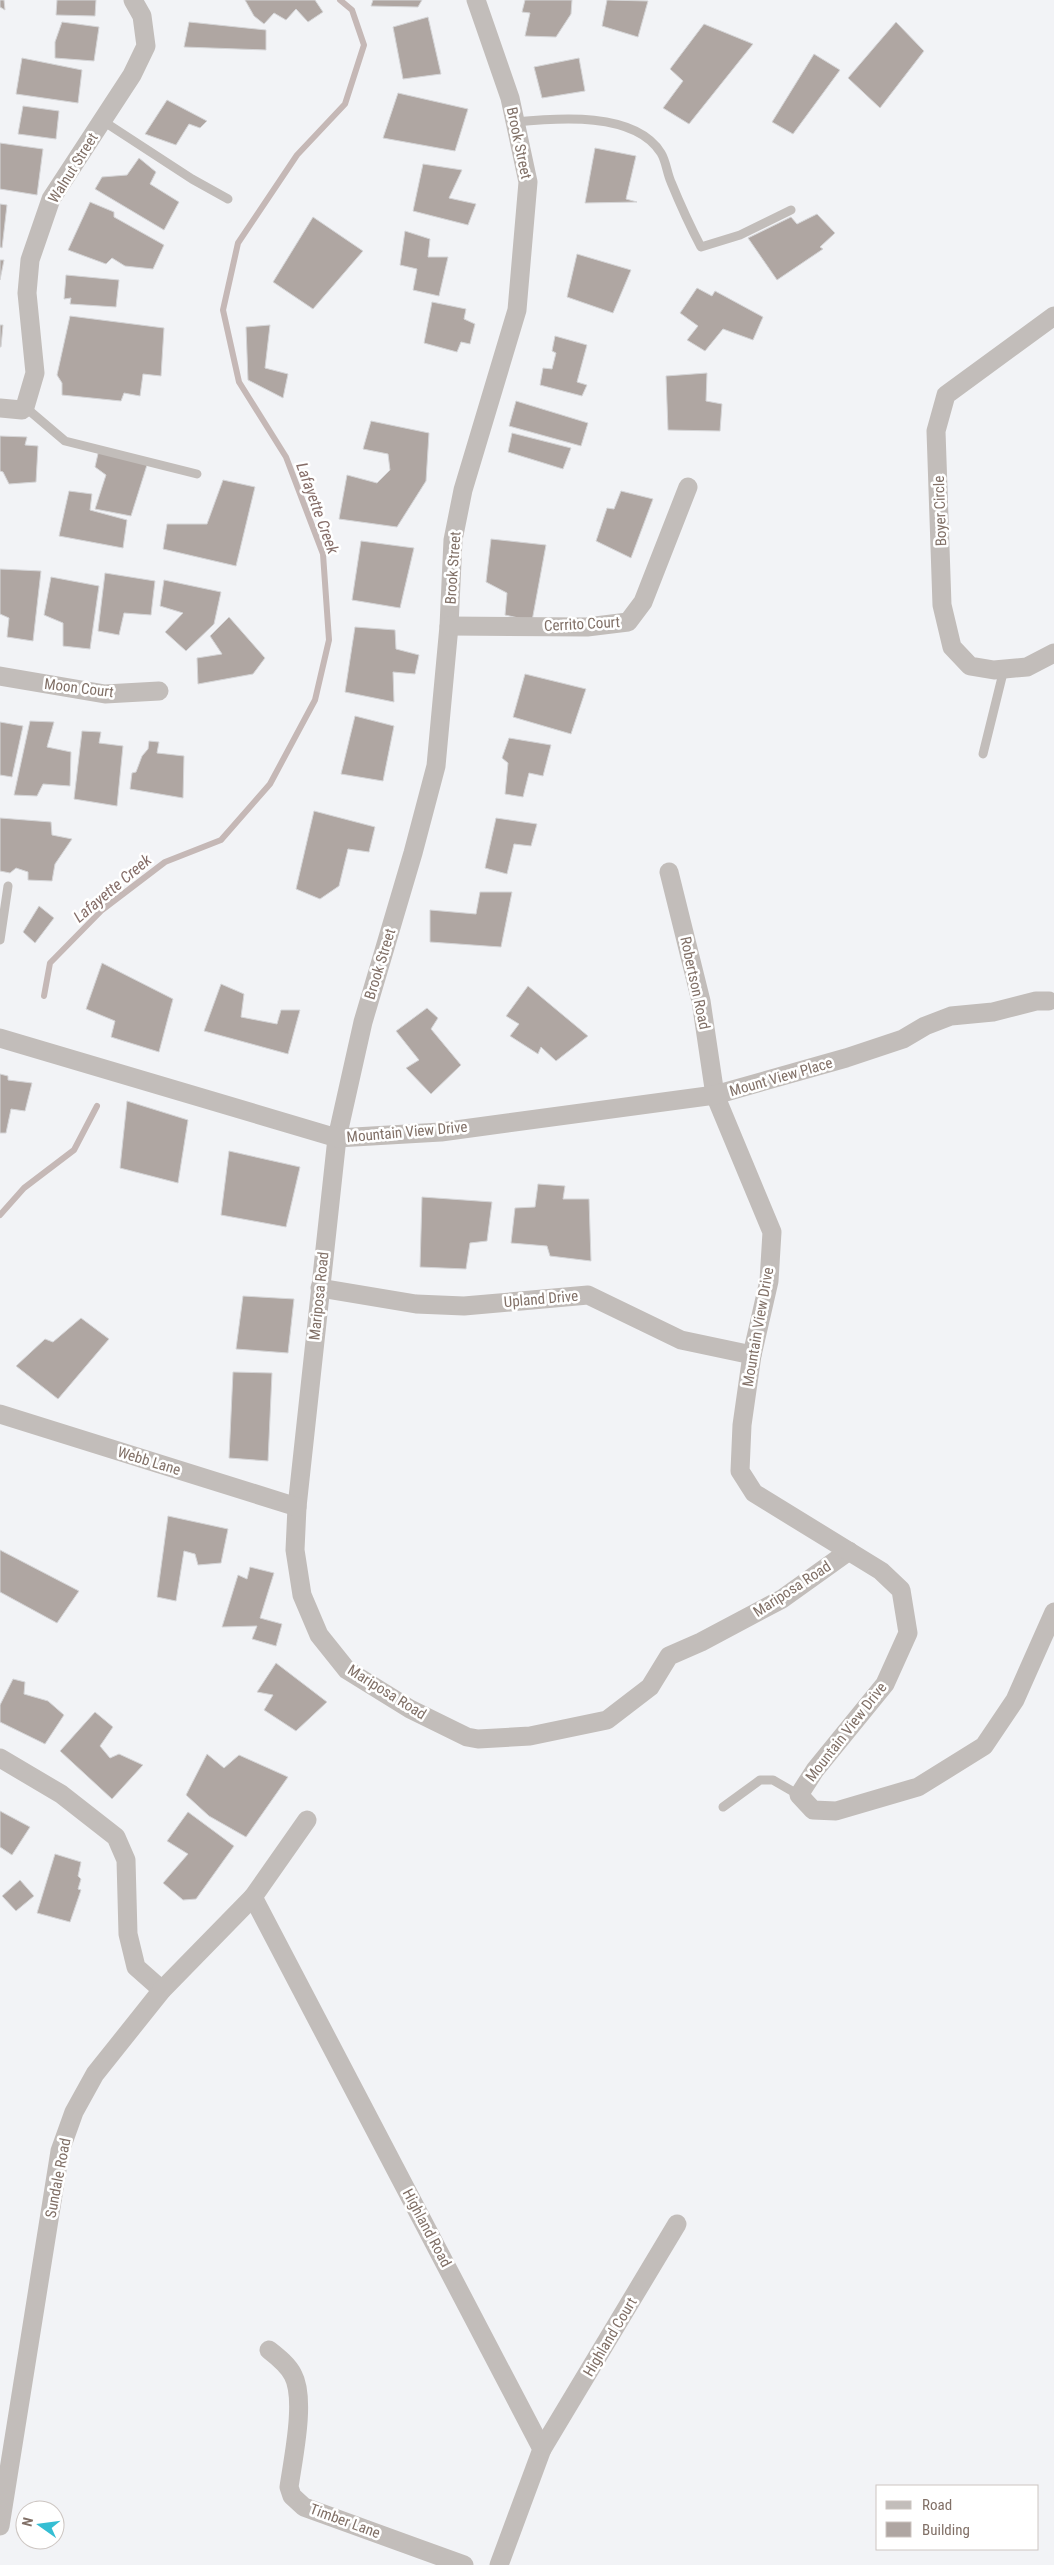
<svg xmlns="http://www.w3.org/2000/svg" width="1054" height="2565" font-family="'Roboto Condensed',sans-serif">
<rect width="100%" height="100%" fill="#f2f3f6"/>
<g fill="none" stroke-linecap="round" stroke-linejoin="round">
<g stroke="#c5b8b6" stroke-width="6">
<path d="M44,996L50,963L102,910L165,862L221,840L270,784L315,700L329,640L323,554L286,457L239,382L223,310L238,243L297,155L345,104L364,45L352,10L340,0"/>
<path d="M0,1215L24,1188L74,1150L97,1106"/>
</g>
</g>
<g fill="#afa6a2" stroke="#d5d5d7">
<path d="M0,0H4L5,10L0,7Z"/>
<path d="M57,0H96L95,16L56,15Z"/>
<path d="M245,0H315L323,12L308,22L296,9L286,20L274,13L264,24L254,16Z"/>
<path d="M373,0H422L418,7L371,6Z"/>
<path d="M525,0H572L571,14L556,37L525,36L530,13L522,12Z"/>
<path d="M607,0L648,1L638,37L602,26Z"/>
<path d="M428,17L441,74L403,79L393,27Z"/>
<path d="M62,22L99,27L94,61L55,58V42Z"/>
<path d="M189,22L266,30V50L184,47Z"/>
<path d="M896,22L924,51L880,108L848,78Z"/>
<path d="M704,24L753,44L689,124L663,108L683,81L670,69Z"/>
<path d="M814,54L840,70L793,134L772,122Z"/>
<path d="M22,58L82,70L78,103L16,94Z"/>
<path d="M579,58L585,91L542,98L534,67Z"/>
<path d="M398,93L468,109L455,151L383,138Z"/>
<path d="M167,100L207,121L200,128L189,124L176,145L145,134Z"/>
<path d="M23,106L59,111L56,139L18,134Z"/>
<path d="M0,143L43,149L37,195L0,189Z"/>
<path d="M595,148L636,156L626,199L637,202L585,203Z"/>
<path d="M139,158L156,172L150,184L179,202L164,230L95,189L102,177L127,175Z"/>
<path d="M423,164L462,170L449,198L476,204L468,225L413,211Z"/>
<path d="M90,202L114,212V217L164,245L153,269L125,266L112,258L106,264L68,250Z"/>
<path d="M0,204L7,205L2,248L0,247Z"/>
<path d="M817,214L835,233L820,247L823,249L777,280L748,238L791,217L797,224Z"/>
<path d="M313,217L363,251L313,309L273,282Z"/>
<path d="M405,231L430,239L428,257H448L439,296L413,290L417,269L400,265Z"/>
<path d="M577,254L631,270L613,313L567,297Z"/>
<path d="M0,260H4L0,280Z"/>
<path d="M66,275L119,280L116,307L70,304L71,298L64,299Z"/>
<path d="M697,288L712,296L715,291L763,317L753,340L723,329L705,351L687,340L698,326L680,313Z"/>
<path d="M432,302L466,309L464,319L475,324L470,344L461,342L457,352L424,343Z"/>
<path d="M70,316L164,328L161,376L143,374L140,396L124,393L121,401L62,395V383L57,375Z"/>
<path d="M0,325H3L1,347H0Z"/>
<path d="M270,325L265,368L288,374L283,398L248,380L246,327Z"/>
<path d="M555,336L587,345L577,382L587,385L582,396L540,385L543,368L552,369L556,353L552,351Z"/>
<path d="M707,373L706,401L722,404L720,431L668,430L666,376Z"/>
<path d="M516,401L588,423L581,446L509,426Z"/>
<path d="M371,421L429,433L426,481L397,527L339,519L347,475L377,483L390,470L388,454L363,449Z"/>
<path d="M512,433L571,448L563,469L508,452Z"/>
<path d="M0,436L27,437L25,445L38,446L36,482L9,484L3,472L0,471Z"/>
<path d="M99,449L147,465L131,516L95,509L106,475L95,467Z"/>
<path d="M223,480L255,487L236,566L163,549L167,524H207Z"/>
<path d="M69,491L92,494L90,510L127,520L123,548L59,536Z"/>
<path d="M621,491L653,499L631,558L596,541L607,508L614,509Z"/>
<path d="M491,539L546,545L532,621L505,615L507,593L486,582Z"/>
<path d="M361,541L414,548L400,608L352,600Z"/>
<path d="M0,569L41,571L33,641L7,637L9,618L0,614Z"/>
<path d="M105,573L155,581L151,615L124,613L119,635L98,631Z"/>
<path d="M51,577L99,586L90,649L63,646V623L44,615Z"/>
<path d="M164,580L221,592L214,624L186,651L165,632L183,613L160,606Z"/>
<path d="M229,617L265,658L253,674L198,684L197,658L222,654L210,636Z"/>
<path d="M355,627L395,630L396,649L419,655L415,674L393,672L394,702L345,692Z"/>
<path d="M525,674L586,689L571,734L513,717Z"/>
<path d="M355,716L394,726L383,781L341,774Z"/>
<path d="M30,721L54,722L47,747L71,752L70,786L43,784L37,796L14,795Z"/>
<path d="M0,722L23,726L12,777L0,775Z"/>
<path d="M82,731L101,732L99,743L123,746L117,806L74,799Z"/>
<path d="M509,738L551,745L543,776L529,773L523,797L505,794L508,763L502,758Z"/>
<path d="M149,741L159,742L157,753L184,756L183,798L130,789L132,773L136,772L142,756L148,749Z"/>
<path d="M314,811L375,827L369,852L348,849L339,886L320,899L296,889Z"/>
<path d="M0,818L51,822L52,835L72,839L55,864L52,881L28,880V872L16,868L10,873L0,871Z"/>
<path d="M496,818L537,824L531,846L514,844L507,874L485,868Z"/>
<path d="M480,892H512L501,947L430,942V910L476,914Z"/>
<path d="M39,906L54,918L35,943L23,932Z"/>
<path d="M102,963L173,999L159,1052L111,1037L115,1021L86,1009Z"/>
<path d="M221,984L244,994L241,1017L277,1024L281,1010H300L288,1054L204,1031Z"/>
<path d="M528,986L588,1036L556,1061L541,1047L538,1054L510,1036L519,1024L506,1016Z"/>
<path d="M427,1008L438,1018L431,1029L461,1065L431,1094L406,1068L419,1060L396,1031Z"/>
<path d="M0,1074L8,1076V1080L32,1083L25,1111L11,1109L6,1133H0Z"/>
<path d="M127,1101L188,1120L178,1183L120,1168Z"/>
<path d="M229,1151L300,1167L286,1227L221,1215Z"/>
<path d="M538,1184L565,1186L563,1199H589L591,1261L550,1256L547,1246L511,1243L515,1208L535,1207Z"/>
<path d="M422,1197L492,1202L487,1241L470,1243L466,1269L420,1267Z"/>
<path d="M243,1296L294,1299L288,1353L236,1349Z"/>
<path d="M81,1318L109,1339L58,1399L16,1366L45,1339L53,1342Z"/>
<path d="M233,1372L272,1373L268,1461L229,1458Z"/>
<path d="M168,1516L228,1529L221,1563L198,1565L195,1554L184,1551L176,1601L157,1597Z"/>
<path d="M0,1550L79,1591L57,1623L0,1592Z"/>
<path d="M250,1567L274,1573L260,1618L282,1624L276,1646L252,1639L257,1626L222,1627L238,1575L247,1579Z"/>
<path d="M276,1663L327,1702L296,1731L264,1710L273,1695L257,1692Z"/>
<path d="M13,1679L25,1682L24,1694L48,1701L64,1715L45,1744L0,1722V1705Z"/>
<path d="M95,1712L113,1727L100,1746L110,1758L119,1754L143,1765L112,1799L60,1751Z"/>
<path d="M207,1754L224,1768L239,1755L288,1777L246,1837L209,1816L186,1795Z"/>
<path d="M0,1811L30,1827L12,1855L0,1847Z"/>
<path d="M188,1812L234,1846L196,1899L183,1900L163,1883L188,1854L167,1841Z"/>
<path d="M55,1854L81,1862L78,1876L81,1879L78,1889L81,1890L70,1922L37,1913Z"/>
<path d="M20,1880L34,1896L16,1911L2,1896Z"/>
</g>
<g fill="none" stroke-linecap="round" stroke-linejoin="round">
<g stroke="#c2bdba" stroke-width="9">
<path d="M103,121L192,179L228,199"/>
<path d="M515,122C557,118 635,111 661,153C666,161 667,173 671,182C680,204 690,226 701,247L740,235L791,210"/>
<path d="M25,407L65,441L197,474"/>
<path d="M983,754L1004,669"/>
<path d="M0,940L8,886"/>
<path d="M723,1807L760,1780H773L799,1795"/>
</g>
<g stroke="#c2bdba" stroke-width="19">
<path d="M476,0L510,98L528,182L517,310L463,490L453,540L449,626L436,766L413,853L363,1022L337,1138L297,1507L295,1550L302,1595L319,1635L347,1670L410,1709L467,1737L478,1739L530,1736L607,1720L650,1687L669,1656L701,1642L782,1599L849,1551"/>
<path d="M1054,316L946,395L936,431L942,605L952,647L970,666L994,670L1027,667L1054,653"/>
<path d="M0,408L22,410L25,407L35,373L27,293L30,260L51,199L132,75L146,46L142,16L133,0"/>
<path d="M449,626L587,627L628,622L643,602L688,487"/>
<path d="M0,676L105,694L159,691"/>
<path d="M669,872L701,1001L715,1095L772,1232L769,1281L752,1355L742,1425L740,1471L754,1493L881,1571L901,1590L908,1633L885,1684L815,1770L799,1795L813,1810L836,1811L918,1787L984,1746L1015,1700L1054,1612"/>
<path d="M0,1038L337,1138L441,1132L715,1095L846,1058L903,1039L925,1026L951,1016L993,1012L1036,1001H1049"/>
<path d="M320,1288L416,1304L464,1306L588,1295L681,1340L752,1355"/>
<path d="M0,1414L297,1507"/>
<path d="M0,1758L61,1794L116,1837L126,1860L128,1934L136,1967L162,1990"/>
<path d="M253,1897L542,2449L499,2565"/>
<path d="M269,2350C278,2357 288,2365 293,2375C306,2399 293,2459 289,2487L292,2496L304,2507L464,2565"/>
<path d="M542,2449L677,2224"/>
<path d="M0,2526L60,2151L74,2112L95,2074L162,1990L253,1897L307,1820"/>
</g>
</g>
<g text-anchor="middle" stroke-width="5" stroke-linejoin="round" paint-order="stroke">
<g font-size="15" fill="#817067" stroke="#fff">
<text transform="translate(519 143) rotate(78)" y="5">Brook Street</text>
<text transform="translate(73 168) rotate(-58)" y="5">Walnut Street</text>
<text transform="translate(940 511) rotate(-92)" y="5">Boyer Circle</text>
<text transform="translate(453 568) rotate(-86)" y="5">Brook Street</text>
<text transform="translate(582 624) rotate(-3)" y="5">Cerrito Court</text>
<text transform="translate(79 688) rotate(7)" y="5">Moon Court</text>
<text transform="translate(380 964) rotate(-73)" y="5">Brook Street</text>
<text transform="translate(695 983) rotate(78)" y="5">Robertson Road</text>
<text transform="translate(781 1077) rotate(-16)" y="5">Mount View Place</text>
<text transform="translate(407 1132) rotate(-5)" y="5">Mountain View Drive</text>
<text transform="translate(319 1296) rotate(-84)" y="5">Mariposa Road</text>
<text transform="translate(541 1299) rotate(-5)" y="5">Upland Drive</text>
<text transform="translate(758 1327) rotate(-80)" y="5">Mountain View Drive</text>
<text transform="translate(149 1461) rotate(17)" y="5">Webb Lane</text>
<text transform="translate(792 1589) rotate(-33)" y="5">Mariposa Road</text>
<text transform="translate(387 1692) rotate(32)" y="5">Mariposa Road</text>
<text transform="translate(846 1732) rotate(-52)" y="5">Mountain View Drive</text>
<text transform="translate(58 2178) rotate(-79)" y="5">Sundale Road</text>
<text transform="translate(427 2228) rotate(62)" y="5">Highland Road</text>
<text transform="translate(610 2337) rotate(-59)" y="5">Highland Court</text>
<text transform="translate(345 2521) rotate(20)" y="5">Timber Lane</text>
</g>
<g font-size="16" font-style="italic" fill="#856d68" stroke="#fff">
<text transform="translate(318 508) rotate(70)" y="6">Lafayette Creek</text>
<text transform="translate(112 888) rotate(-40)" y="6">Lafayette Creek</text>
</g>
</g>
<rect x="876" y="2485" width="162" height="65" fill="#ffffff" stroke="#cdc6c2"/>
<rect x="886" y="2501" width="25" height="8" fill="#c2bdba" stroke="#cdc6c2"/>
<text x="922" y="2510" font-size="15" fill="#817067">Road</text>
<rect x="886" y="2522" width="25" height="15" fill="#afa6a2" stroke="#cdc6c2"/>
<text x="922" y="2535" font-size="15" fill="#817067">Building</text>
<g transform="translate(40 2525) rotate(284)"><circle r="24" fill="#ffffff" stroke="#cdc6c2"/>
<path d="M0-4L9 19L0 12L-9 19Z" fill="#35bed3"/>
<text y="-8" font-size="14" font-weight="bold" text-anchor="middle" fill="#817067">N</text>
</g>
</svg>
